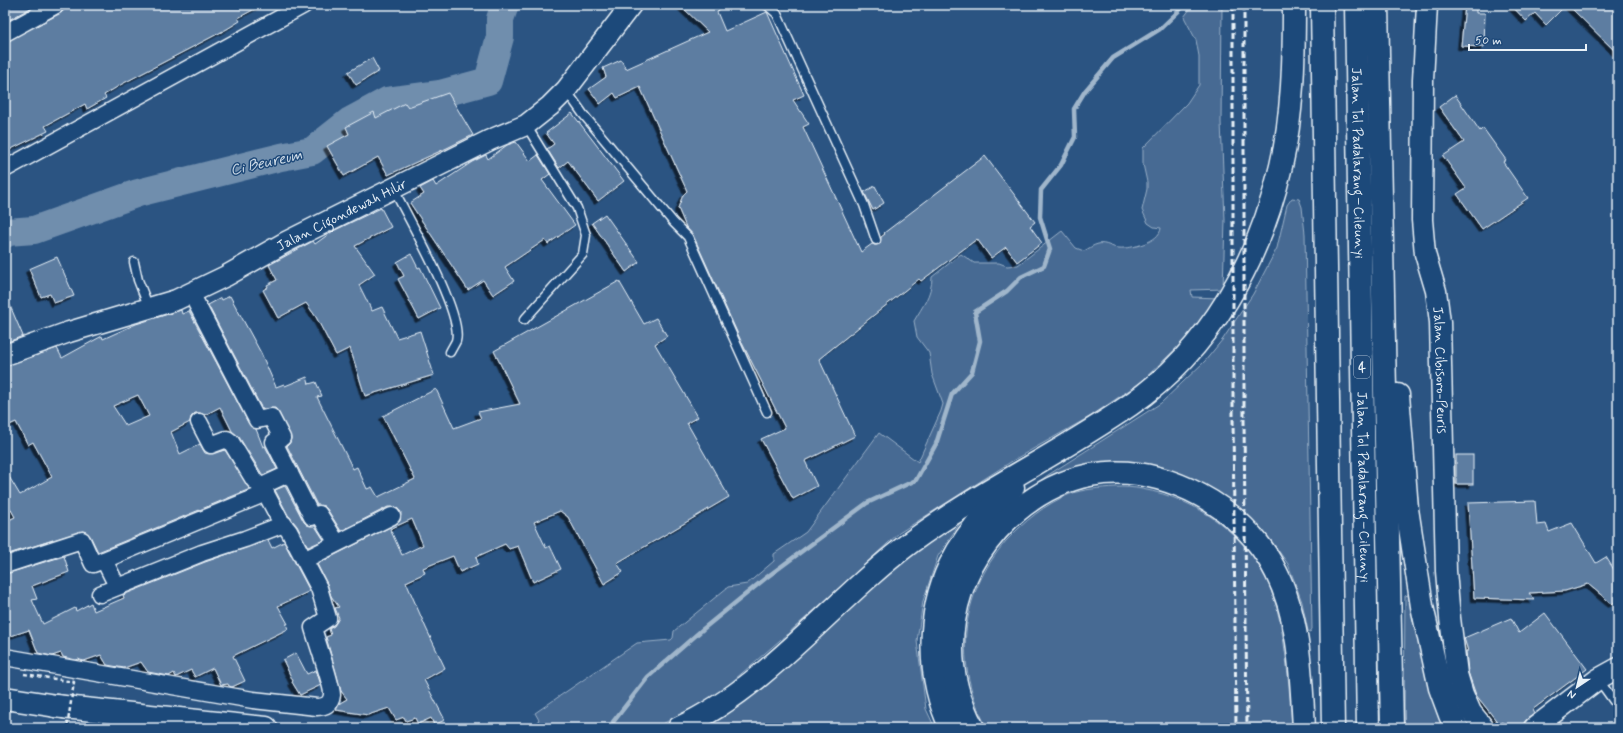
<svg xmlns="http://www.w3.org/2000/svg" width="1623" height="733" font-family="Mynerve,sans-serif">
<defs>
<filter id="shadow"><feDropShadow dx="-3.5" dy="3.5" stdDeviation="0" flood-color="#0009"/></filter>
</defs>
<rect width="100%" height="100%" fill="#2b5482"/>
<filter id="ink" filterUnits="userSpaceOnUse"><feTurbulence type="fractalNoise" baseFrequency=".025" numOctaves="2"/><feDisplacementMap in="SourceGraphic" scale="8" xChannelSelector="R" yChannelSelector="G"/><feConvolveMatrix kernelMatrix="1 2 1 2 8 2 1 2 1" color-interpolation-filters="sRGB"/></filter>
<g filter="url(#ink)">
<g fill="#476b93" stroke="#98aec6">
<path d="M1193,5H1222L1221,122L1225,220L1223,289L1191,290L1192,297L1219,298L1188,337L1141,382L1091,416L1017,458L899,533L817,608L719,693L659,726L653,728H529L539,720L535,713L637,643L671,640L673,638L674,631L728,587L747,584L774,561V554L806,532L879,433L918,462L941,411L943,404L932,374L929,353L917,337L914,321C922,307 932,295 932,277L961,254L974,263H999L1007,266L1018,265L1062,231L1076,248L1084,251C1088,249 1093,245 1098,244C1106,242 1112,248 1119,248C1131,249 1160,242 1161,228L1154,227L1148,223L1142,210L1147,189V182L1143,164V148L1187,103L1199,85V56L1196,40L1184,17Z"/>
<path d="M1292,198L1299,199L1302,207L1305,234L1312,629L1310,632L1308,631L1302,602L1288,564L1267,535L1248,516L1221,497L1149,468L1034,488V485L1048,475L1161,403L1205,361L1223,339L1253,294L1277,248L1287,205Z"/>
<path d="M1115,487C1124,487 1133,487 1142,489C1198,499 1250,536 1271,590C1286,630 1289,685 1292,728H987C953,664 959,596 1006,541C1024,522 1045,504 1070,494C1084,489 1100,488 1115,487Z"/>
<path d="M962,518L960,523L938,556L923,601L917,641L926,709L935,728H701L724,717L777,673L888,574L934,537Z"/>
<path d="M1408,595L1428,683L1446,728H1404L1405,596Z"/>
</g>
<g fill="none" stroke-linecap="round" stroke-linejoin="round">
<path stroke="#a0b6cb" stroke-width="4.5" d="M613,722L648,677L703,629L767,577L867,503L916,480L936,444L952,394L972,372L980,341L975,312L1007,291L1021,277L1044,266L1050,249L1040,217L1041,190L1061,165L1075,137L1074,109L1085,91L1113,58L1160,29L1185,5"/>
<path stroke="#708ead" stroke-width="28" d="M5,234L7,232L34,230L138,193L281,157L312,151L350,121L387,101L440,94L488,81L500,37V19L505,5"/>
</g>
<g fill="#5d7da1" stroke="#e8f1f8" fill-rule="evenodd" filter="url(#shadow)">
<path d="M5,5H36L5,22Z"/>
<path d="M65,5H262L238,18L240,21L227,29L122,84L104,95L106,98L87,109L85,104L45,126L48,131L5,152V42L61,13L64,10Z"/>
<path d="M680,5H724L717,12L725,31L767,12L804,95L793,100L809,124L803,127L861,252L872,244L875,245L880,244L881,237L885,234L884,233L985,156L1035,222L1030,226L1042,243L1017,262L1006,247L991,258L977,239L921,281L919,279L819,359L855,436L805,461L817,486L793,499L761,439L785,428L741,341L693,235L686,227L678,208L683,195L687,191L640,87L617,98L614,93L600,104L589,89L606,77L603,68L621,60L626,69L708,32Z"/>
<path d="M1465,5H1476V13H1485L1484,47L1461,46Z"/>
<path d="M1511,5H1566L1546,25L1535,13L1526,21Z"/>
<path d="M1568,5H1618V54Z"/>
<path d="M372,58L379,71L356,85L348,72Z"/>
<path d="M448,93L473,135L447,148L388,175L378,157L344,176L327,146L349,134L346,127L374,112L376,118L405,103L408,107Z"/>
<path d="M1455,95L1480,131L1483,128L1506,160L1503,162L1528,198L1482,229L1457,194L1466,188L1443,156L1464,142L1439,107Z"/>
<path d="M572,113L624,181L598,201L568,161L559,168L547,149L554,144L546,133Z"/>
<path d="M516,142L530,161L538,155L550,174L542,180L575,225L548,244L545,240L505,267L514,281L493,295L483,280L468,290L410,203L424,194L420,188L433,181L436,186L472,162L486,155L488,159L507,145Z"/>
<path d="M875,186L884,203L873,210L864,192Z"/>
<path d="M381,208L391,227L355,246L375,274L359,285L372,311L382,307L397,338L420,331L434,375L365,396L350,348L336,355L316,317L306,303L278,318L263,290L268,287L267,285L277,280L269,265L313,241L315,244L333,231Z"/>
<path d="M605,214L639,262L626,272L592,223Z"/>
<path d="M411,254L418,268L420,267L440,308L419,319L398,279L404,276L397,262Z"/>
<path d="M57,257L74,296L54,303L50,294L41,297L29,269Z"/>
<path d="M619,281L644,324L656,318L667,336L655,344L698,417L687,423L729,497L617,563L623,572L604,584L568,517L560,511L534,522L546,548L550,546L561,569L533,582L518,546L509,549L505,544L476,557L478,564L460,572L453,556L423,568L425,573L406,582L426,628L445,668L424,680L445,720L434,725L431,718L418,724L415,718L406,721L404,717L396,720L389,708L368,715L336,710L340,703L347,699L341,691L326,637L331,635L329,629L334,626L339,618L335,608L339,607L331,596L327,584L317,564L396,524L400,521L401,512L397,508L388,507L341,531L327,509L324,506L317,505L287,446L290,443L291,438L279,413L275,408L262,409L208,305L221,298L222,300L230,296L261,353L276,387L284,384L285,386L307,377L309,384L316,382L322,396L317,397L353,469L357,467L367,489L372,487L378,497L415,479L383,416L436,389L454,428L481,418L478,412L520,404L494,351ZM412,519L423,545L402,555L390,529Z"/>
<path d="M5,294L23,336L5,343Z"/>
<path d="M181,310L182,314L189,311L249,424L253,428L256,429L263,447L265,446L277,469L263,475L262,474L239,437L232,431L220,407L205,415L200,413H195L191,417L190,422L171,432L180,454L200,444L205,453L209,454L225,450L250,489L98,552L90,536L83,531L5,555V522L15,517L5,499V470L20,495L52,477L33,442L28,445L16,422L5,427V366L57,348L62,358L102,336L103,339L136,324ZM138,395L149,416L126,426L113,406Z"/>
<rect x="1456" y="455" width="17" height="29"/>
<path d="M285,486L304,522L307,525L315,526L324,540L308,547L297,526L288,515L275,490Z"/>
<path d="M1535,501L1537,525L1546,524L1549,532L1572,523L1596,563L1606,557L1618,576V600L1612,604L1588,584L1565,591L1529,593L1534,600L1474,598L1468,503Z"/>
<path d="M268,540L272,548L284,542L310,591L278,606L288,624H286L288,629L233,656L245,681L232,687L229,686L228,684L221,685L213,668L195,677L191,670L176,677L174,673L169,676L148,672L141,662L124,668L107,665L101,655L84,661L80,660L79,659L76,660L63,657L61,653L52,656L38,653L29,630L5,638V574L64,556L69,572L32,586L37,599L32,600L43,624L75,608L76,611L91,603L94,611L124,598L123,595L205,562Z"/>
<path d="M1545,613L1587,669L1532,710L1534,714L1527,719L1524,723L1523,728H1508L1502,722L1499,724L1476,695L1468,672L1466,651H1468L1464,638L1511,618L1519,633Z"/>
<path d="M296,653L307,674L316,670L321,685L300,695L292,682L293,681L283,660Z"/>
</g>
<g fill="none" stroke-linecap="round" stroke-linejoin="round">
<defs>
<g id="service">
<path d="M767,5L777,14L864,205L876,240"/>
<path d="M566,90L583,114L673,222L688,237L767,412"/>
<path d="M393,188C407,216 464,314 456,341C454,345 452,348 450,352"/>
<path d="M134,262L138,280L149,308"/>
<path d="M524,320L583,254L586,235L577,208L526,125"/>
<path d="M1598,679L1618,707"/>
</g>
<g id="minor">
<path d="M5,33L56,5"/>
<path d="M5,169L304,5"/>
<path d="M191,293L257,420L271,417L282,438L274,442L312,517L319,514L337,543"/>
<path d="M262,486L290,473"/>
<path d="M304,560L392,516"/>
<path d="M5,565L82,540L93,564L104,560"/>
<path d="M117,586L104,560L266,493"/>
<path d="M100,594L202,553L245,539L284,524"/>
<path d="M5,657L253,700L317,707C325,707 331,704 332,695C333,687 316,639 313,628L328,618L319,588L289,531L280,520L262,486L258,484L254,480L231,442L227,439L211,445L199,422"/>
</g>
<g id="tertiary">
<path id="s1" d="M1427,5L1423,80L1422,220L1425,254L1436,291L1440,322L1446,571L1450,618L1457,674L1463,694L1471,712L1484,728"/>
<path id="s2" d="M5,355L69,332L176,300L226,276L286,242L490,140L526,125L550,106L566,90L631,5"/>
<path d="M1534,728L1598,679L1618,668"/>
</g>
<g id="motorway">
<path d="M1322,5L1333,728"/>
<path id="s3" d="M1356,5L1368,728"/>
<path d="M1377,5L1392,728"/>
<path d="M1398,395L1407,509L1422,606L1440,688L1450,715L1457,728"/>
<path d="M5,698L69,708"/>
<path d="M55,706L266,728"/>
<path d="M679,728C769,686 832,601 911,542C981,491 1059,454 1130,405C1210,350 1260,259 1281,166C1293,114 1294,58 1294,5"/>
<path d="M951,728C927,679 926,615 950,565C965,535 987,509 1013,487"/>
<path d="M973,728C935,657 950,576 1007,520C1030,498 1059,481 1090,475C1128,468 1166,477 1200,495C1232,512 1260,539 1276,572C1300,619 1301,676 1304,728"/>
</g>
</defs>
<use href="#service" stroke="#e8f1f8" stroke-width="11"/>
<use href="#minor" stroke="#e8f1f8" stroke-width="19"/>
<use href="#tertiary" stroke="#e8f1f8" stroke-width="23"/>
<use href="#motorway" stroke="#e8f1f8" stroke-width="25"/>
<use href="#service" stroke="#1f4a7a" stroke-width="8"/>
<use href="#minor" stroke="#1f4a7a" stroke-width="16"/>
<use href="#tertiary" stroke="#1f4a7a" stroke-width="20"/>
<use href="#motorway" stroke="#1f4a7a" stroke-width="22"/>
<g stroke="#e8f1f8" stroke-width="3" stroke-dasharray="6 3" stroke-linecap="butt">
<path d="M1233,5V415L1236,728"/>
<path d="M1244,5V419L1247,728"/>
</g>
<path stroke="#e8f1f8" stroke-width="2.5" stroke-dasharray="4 3" stroke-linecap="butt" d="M24,674L74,682L67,728"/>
</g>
</g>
<g text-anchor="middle" stroke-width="3" stroke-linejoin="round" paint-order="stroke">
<rect fill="#1f4a7a" stroke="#acbfd2" stroke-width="1" x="1354" y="356" width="16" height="22" rx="3"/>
<g font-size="13" font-weight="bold" fill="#e8f1f8">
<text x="1362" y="372">4</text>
</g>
<g font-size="14" fill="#e8f1f8" stroke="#1f4a7a">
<text dy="5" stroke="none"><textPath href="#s3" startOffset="158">Jalan Tol Padalarang–Cileunyi</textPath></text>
<text dy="5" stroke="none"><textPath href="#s2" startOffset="366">Jalan Cigondewah Hilir</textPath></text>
<text dy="5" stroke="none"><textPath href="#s1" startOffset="367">Jalan Cibisoro-Peuris</textPath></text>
<text dy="5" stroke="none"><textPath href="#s3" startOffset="482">Jalan Tol Padalarang–Cileunyi</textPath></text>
</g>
<g font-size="15" font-style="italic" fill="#d0dde9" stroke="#1f4a7a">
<text transform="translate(266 162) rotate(-13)" y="5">Ci Beureum</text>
</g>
</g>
<rect width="1623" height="733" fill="none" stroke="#1f4a7a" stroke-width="20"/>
<rect x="10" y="10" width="1603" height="713" fill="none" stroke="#e8f1f8" stroke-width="1.5" filter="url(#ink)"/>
<g transform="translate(1577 687) rotate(215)" stroke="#1f4a7a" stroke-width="3" paint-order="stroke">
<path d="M0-3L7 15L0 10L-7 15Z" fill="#e8f1f8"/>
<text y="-6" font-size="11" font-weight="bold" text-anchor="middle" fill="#e8f1f8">N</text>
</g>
<path d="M1469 44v6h117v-6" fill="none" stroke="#e8f1f8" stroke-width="2"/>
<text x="1475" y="44" font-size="12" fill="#e8f1f8" stroke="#1f4a7a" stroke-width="3" paint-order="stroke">50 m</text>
</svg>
